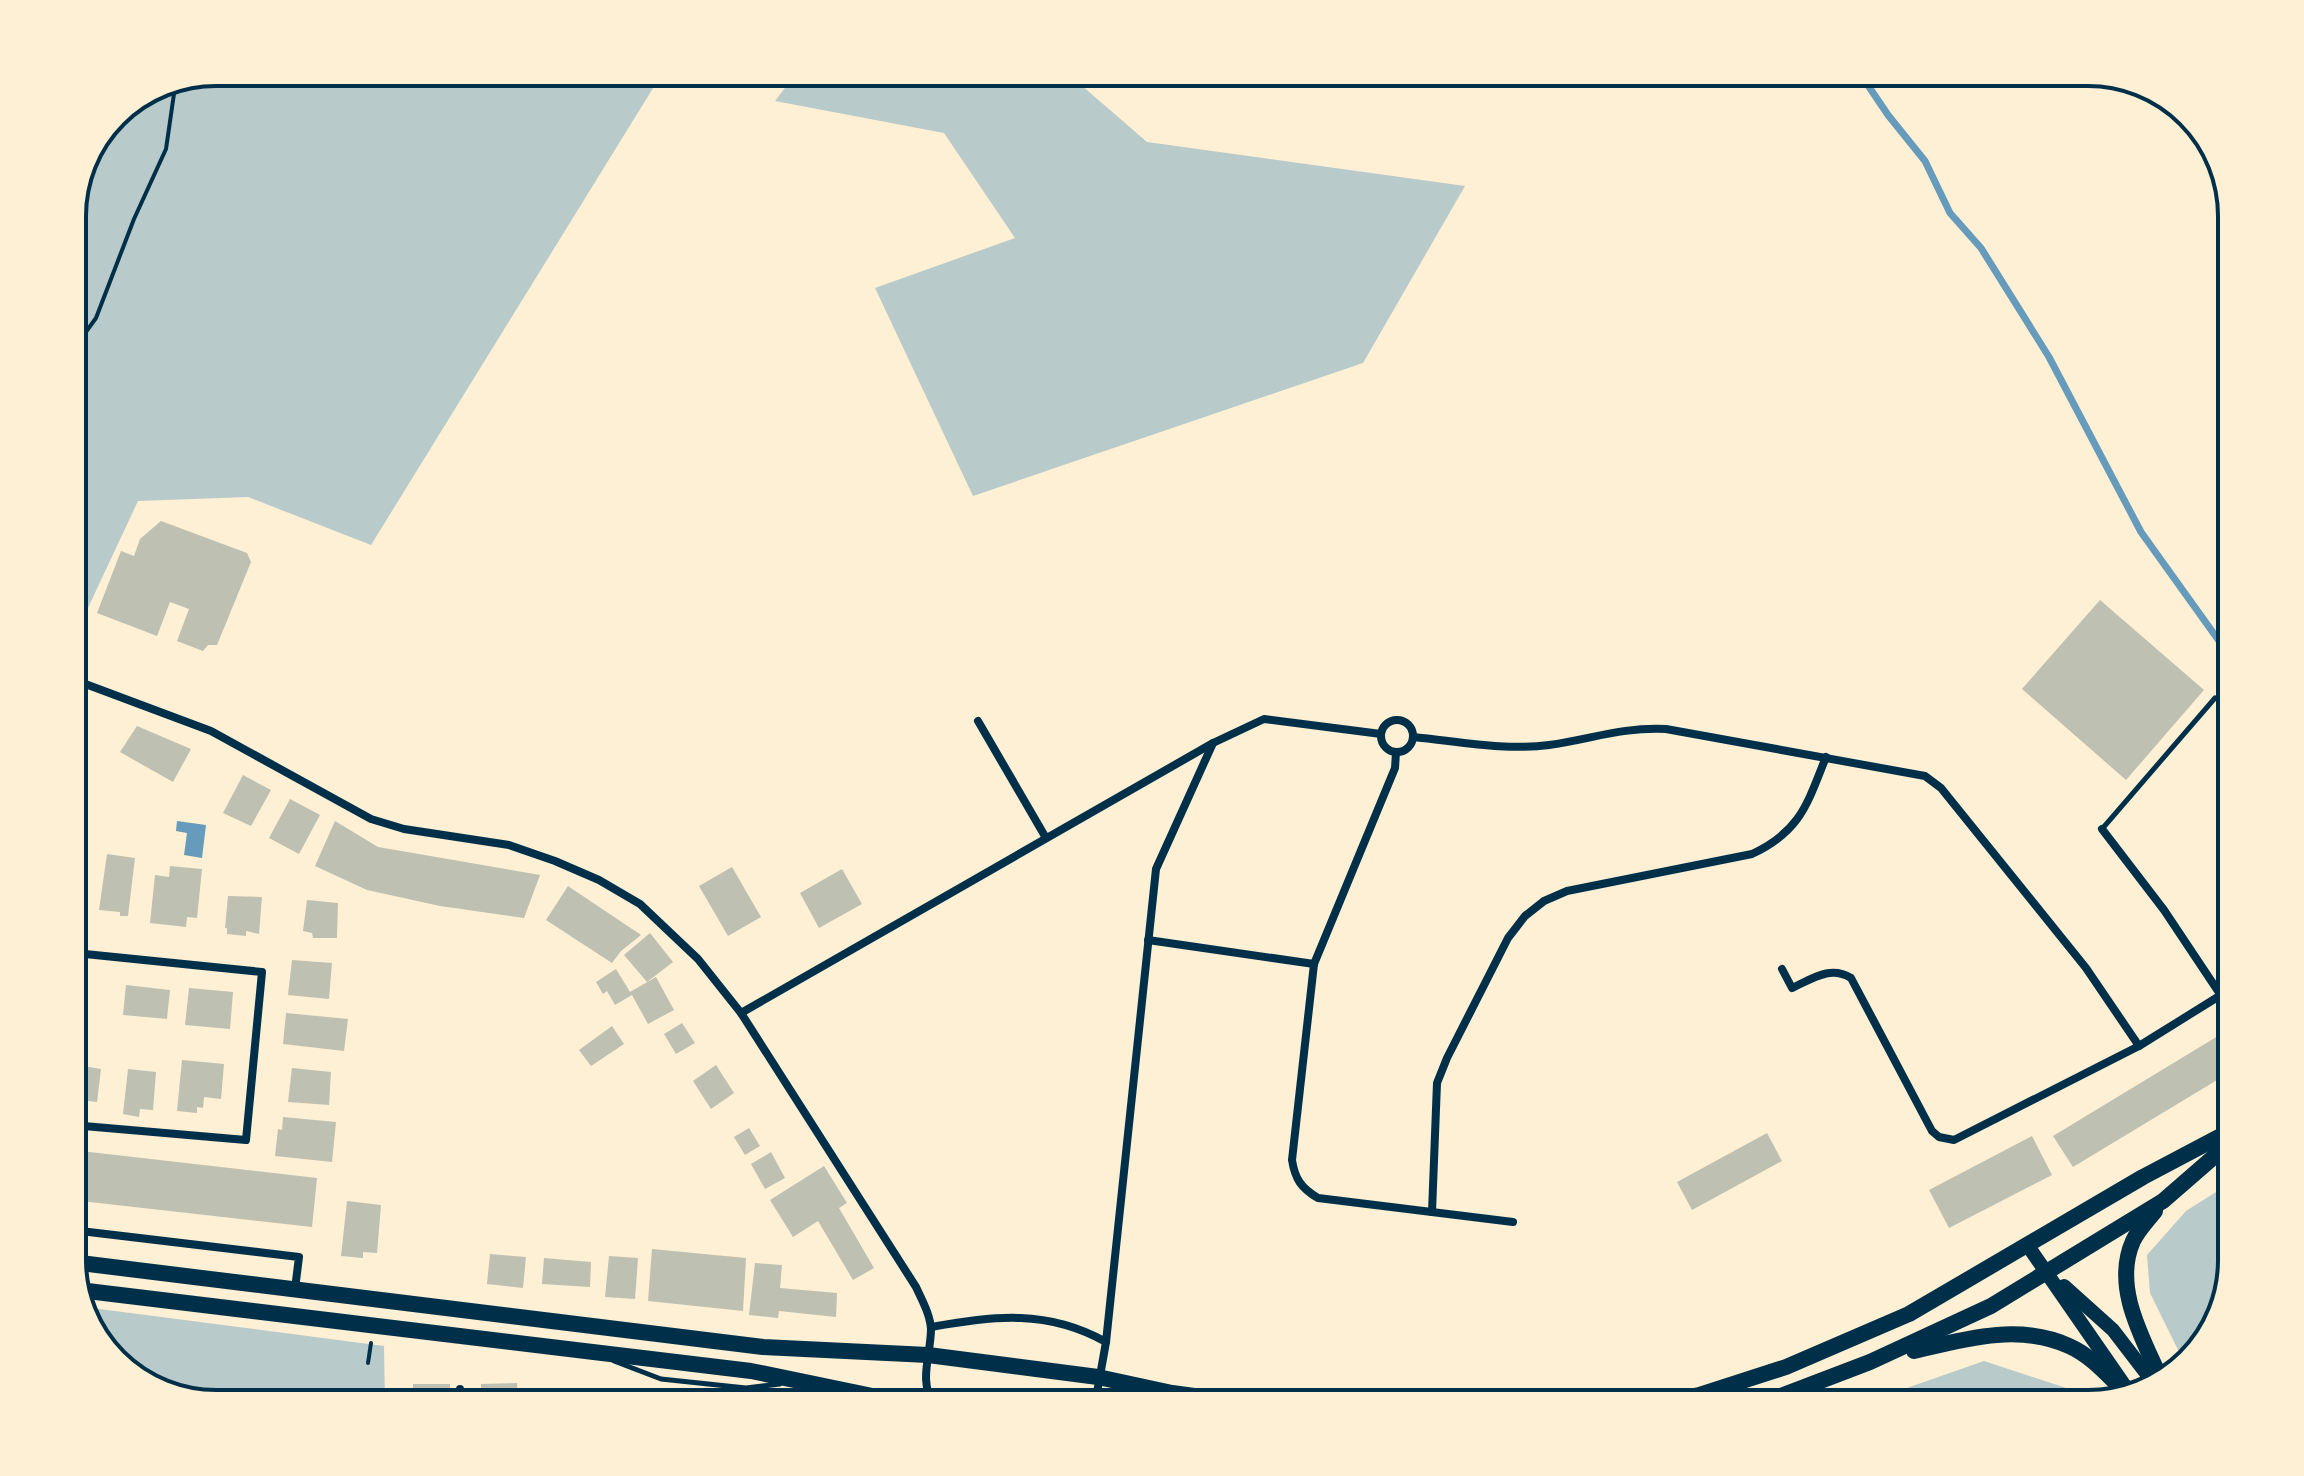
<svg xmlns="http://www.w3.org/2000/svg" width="2304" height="1476" font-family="'DejaVu Sans',sans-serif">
<rect width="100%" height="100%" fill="#fdf0d5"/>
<g fill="#b9caca">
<path d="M216,72H663L371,545L248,497L138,501L72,642V207L115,114L162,83Z"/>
<path d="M797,72H1066L1147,142L1465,186L1363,363L973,496L875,288L1015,238L944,133L775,101Z"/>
<path d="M2232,1182V1260L2208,1339L2184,1362L2150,1293L2147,1255L2186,1211Z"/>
<path d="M84,1307L384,1346L385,1404H216L137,1380L91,1331Z"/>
<path d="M1984,1361L2103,1400L2088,1404H1861Z"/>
</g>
<path fill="#669bbc" d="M177,821L206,825L202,858L184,855L187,833L176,831Z"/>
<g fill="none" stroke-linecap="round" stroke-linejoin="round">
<path stroke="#669bbc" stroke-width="7" d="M1859,72L1888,115L1925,161L1950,213L1981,248L2049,357L2141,532L2232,659"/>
</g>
<g fill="#bec0b2">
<path d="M161,521L247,553L251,562L217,645H208L203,651L177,641L189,609L170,602L157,636L97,613L121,551L134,556L140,539Z"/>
<path d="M2100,600L2204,690L2126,780L2022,689Z"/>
<path d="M137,726L191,749L173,782L120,752Z"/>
<path d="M243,775L271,790L251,826L223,813Z"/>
<path d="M290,799L320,815L299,854L269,838Z"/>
<path d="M335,821L378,847L540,875L524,918L440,906L367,890L315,866Z"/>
<path d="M107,854L135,858L128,916H120V912L99,910Z"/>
<path d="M170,866L202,869L197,918L187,917L186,927L150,923L155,875L169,877Z"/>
<path d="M732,867L761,917L728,936L699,886Z"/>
<path d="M842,869L862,904L819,928L800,893Z"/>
<path d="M568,886L641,935L621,951L612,963L546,920Z"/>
<path d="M228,896L262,897L259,934L246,931V936L227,934V928H225Z"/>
<path d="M307,900L338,903L337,938H313L312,933L303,931Z"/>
<path d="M650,933L673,962L647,982L624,955Z"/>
<path d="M292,960L332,963L329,999L288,995Z"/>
<path d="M616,969L630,992L656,977L674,1010L648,1024L632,995L615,1005L607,991L603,994L596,982Z"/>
<path d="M126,985L170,990L167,1019L123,1015Z"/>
<path d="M189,988L233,992L230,1029L185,1025Z"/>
<path d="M286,1013L348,1019L344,1051L283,1044Z"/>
<path d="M682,1023L695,1043L676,1054L664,1034Z"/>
<path d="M612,1026L624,1044L591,1066L579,1050Z"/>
<path d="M2218,1036L2232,1059V1071L2073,1167L2053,1136Z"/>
<path d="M72,1059L82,1060L83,1066L101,1069L97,1102L72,1099Z"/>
<path d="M182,1060L224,1064L221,1099L204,1097L203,1108L197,1107V1113L177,1111Z"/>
<path d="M716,1065L734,1093L711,1109L693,1081Z"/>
<path d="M292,1068L331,1072L329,1105L288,1102Z"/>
<path d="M128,1069L156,1072L153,1110L140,1109L139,1117L123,1114Z"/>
<path d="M283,1117L336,1122L332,1162L275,1156L278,1129L282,1130Z"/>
<path d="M749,1128L760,1146L745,1155L734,1137Z"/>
<path d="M1767,1133L1782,1161L1692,1210L1677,1182Z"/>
<path d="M2032,1136L2052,1175L1949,1228L1929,1190Z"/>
<path d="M72,1150L317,1178L312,1227L72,1200Z"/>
<path d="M771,1152L785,1178L765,1189L751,1164Z"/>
<path d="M824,1166L847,1203L839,1208L874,1268L853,1280L818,1221L793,1237L770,1200Z"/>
<path d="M347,1201L381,1205L377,1253L363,1252V1258L341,1256Z"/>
<path d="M652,1249L746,1258L743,1311L648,1301Z"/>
<path d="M490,1254L526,1257L523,1288L487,1284Z"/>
<path d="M609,1256L638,1258L635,1299L605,1297Z"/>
<path d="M544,1258L591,1262L590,1287L542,1284Z"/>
<path d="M755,1263L782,1265L780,1288L837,1293L836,1317L779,1311L778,1318L749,1315Z"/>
<path d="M517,1383L518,1404H481V1384Z"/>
<rect x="413" y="1384" width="37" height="20"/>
</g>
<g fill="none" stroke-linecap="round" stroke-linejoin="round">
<g stroke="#003049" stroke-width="4">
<path d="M72,351L96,318L134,219L166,149L176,80"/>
<path d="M368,1363L371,1343"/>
<path d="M704,1394V1404"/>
</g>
<g stroke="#003049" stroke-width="5">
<path d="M2102,829L2215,698"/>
<path d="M614,1361L661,1379L746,1388L780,1384"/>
</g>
<g stroke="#003049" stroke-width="8">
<path d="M72,679L211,731L371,819L404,829L509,845L555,861L599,880L640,904L698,959L741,1013L916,1287C922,1300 930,1314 931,1329C931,1354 918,1382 934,1404"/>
<circle cx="1397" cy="736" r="16"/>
<path d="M978,721L1046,838"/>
<path d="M1413,737C1457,741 1505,751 1549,745C1592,739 1621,727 1666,729L1925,776L1941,788L2086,968L2139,1046"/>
<path d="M1396,752L1395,768L1314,964L1292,1160C1295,1179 1301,1188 1318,1198L1513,1222"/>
<path d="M2102,829L2164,910L2232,1012"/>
<path d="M1148,940L1314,964"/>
<path d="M1782,969L1792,988C1812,979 1830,965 1851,978L1932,1131L1939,1137L1954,1140L2139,1046L2221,995"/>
<path d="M741,1013L1213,743"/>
<path d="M72,1125L246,1140L262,972L85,954"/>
<path d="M1432,1212L1437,1083L1447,1058L1508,938L1525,916L1544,901L1567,891L1752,854C1801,831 1807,804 1826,757"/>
<path d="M72,1230L299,1257L295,1289"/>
<path d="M931,1327C995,1316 1047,1309 1106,1342"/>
<path d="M460,1389V1404"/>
<path d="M1095,1404L1106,1342L1156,869L1213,743L1264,719L1381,734"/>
</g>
<g stroke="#003049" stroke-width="14">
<path d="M2028,1246L2125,1386"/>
<path d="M2064,1286L2113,1330L2156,1386"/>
</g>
<g stroke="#003049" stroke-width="16">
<path d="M2155,1211C2148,1220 2138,1230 2133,1241C2112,1288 2144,1340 2162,1382"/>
<path d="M72,1262L763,1347L928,1355L1098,1377L1172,1393L1253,1404"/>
<path d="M79,1290L751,1371L911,1404"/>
<path d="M1914,1351C1964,1339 2019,1323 2069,1346C2092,1356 2109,1377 2127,1394"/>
<path d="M1657,1404L1699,1395L1786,1367L1909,1314L2143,1177L2232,1130"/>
<path d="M1760,1404L1870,1362L1991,1306L2163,1201L2232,1141"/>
</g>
</g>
<path d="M0 0H2304V1476H0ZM216 86H2088A130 130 0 0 1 2218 216V1260A130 130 0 0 1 2088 1390H216A130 130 0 0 1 86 1260V216A130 130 0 0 1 216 86Z" fill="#fdf0d5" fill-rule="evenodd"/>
<path fill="none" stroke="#003049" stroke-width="4" d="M216 86H2088A130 130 0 0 1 2218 216V1260A130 130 0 0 1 2088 1390H216A130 130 0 0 1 86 1260V216A130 130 0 0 1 216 86Z"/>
</svg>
